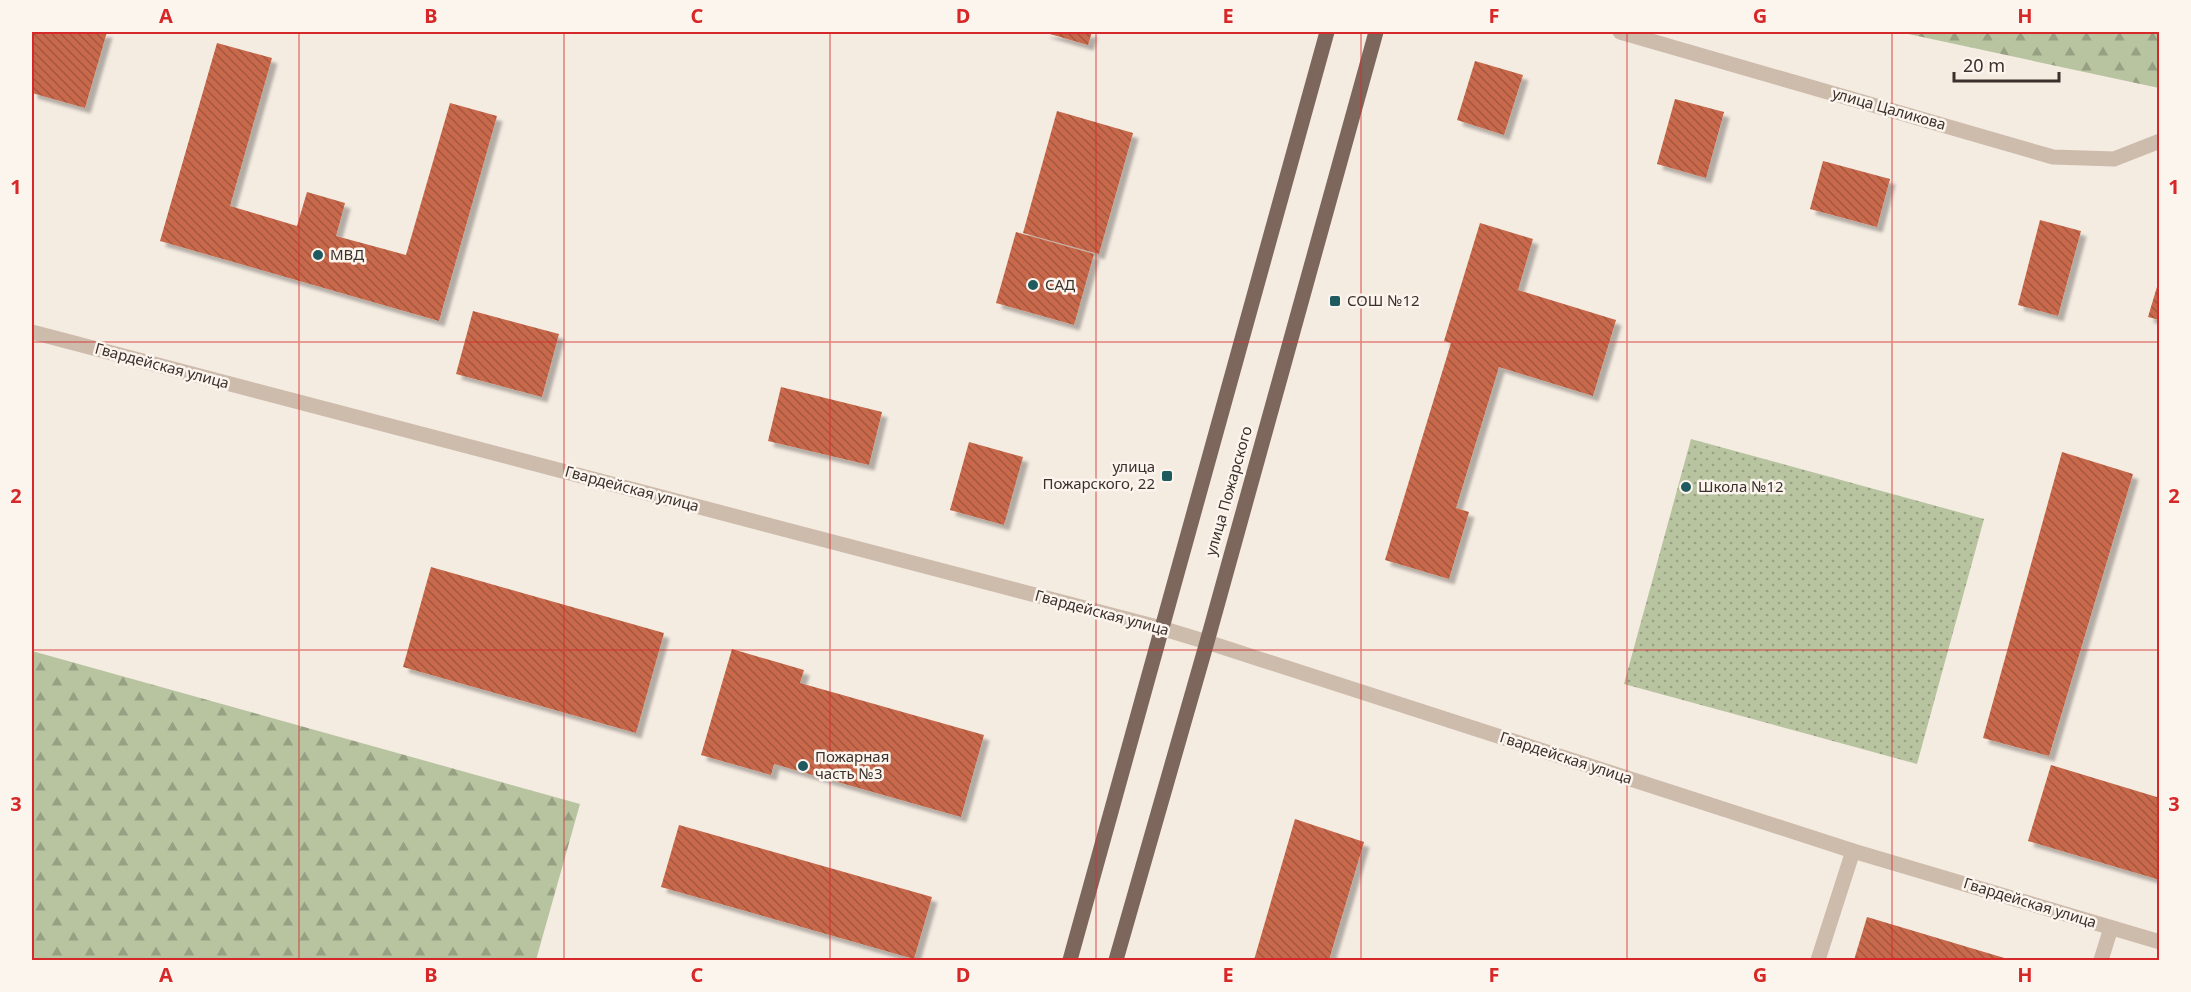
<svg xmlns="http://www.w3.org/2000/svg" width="2191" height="992" font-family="'Noto Sans',sans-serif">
<defs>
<pattern id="grass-dots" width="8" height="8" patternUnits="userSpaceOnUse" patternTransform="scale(1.5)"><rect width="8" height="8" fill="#b8c4a0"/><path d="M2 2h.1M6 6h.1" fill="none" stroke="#97a083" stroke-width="1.8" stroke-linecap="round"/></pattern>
<pattern id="forest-firs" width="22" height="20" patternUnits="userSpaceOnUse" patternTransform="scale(1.5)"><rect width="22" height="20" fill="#b8c4a0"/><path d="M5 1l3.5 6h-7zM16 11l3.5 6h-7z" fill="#97a083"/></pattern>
<pattern id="building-back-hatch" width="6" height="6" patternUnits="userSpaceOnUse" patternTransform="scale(1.5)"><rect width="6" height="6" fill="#c8694b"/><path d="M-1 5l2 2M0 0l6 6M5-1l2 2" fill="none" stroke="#a4573f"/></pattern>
<filter id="shadow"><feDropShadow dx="5.5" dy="5.5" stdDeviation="1.5" flood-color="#0004"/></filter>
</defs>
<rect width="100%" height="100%" fill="#f4ebe1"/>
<path fill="url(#grass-dots)" d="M1691,439L1984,519L1917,764L1624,684Z"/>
<g fill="url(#forest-firs)">
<path d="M1899,32H2159V88Z"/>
<path d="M32,651L580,804L536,960H32Z"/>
</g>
<g fill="url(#building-back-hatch)" filter="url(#shadow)">
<path d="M32,32H107L85,108L32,93Z"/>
<path d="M1043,32H1092L1088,45Z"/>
<path d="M217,43L272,58L230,206L297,226L307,192L345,203L336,236L406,255L450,103L497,116L439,321L160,241Z"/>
<path d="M1475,61L1523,75L1504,135L1457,120Z"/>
<path d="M1675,99L1724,112L1706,178L1657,164Z"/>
<path d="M1057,111L1133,133L1099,254L1023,233Z"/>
<path d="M1823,161L1890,179L1877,227L1810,209Z"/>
<path d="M2040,220L2081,231L2058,316L2018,305Z"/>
<path d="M1480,223L1533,239L1518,290L1616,320L1593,396L1499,367L1456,508L1469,512L1449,579L1385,560L1451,343L1444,341Z"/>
<path d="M1016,232L1094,254L1074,325L996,303Z"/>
<path d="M2159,280H2160V320L2148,317Z"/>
<path d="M473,311L559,334L542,397L456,374Z"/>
<path d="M781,387L882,412L869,465L768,441Z"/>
<path d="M969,442L1023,457L1004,525L950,510Z"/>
<path d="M2062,452L2133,474L2049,756L1983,738Z"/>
<path d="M431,567L664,633L636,733L403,667Z"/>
<path d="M732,649L804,670L800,683L984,735L961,817L774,764L771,775L701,755Z"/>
<path d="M2051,765L2160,798V880L2028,841Z"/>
<path d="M1295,819L1364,842L1329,960H1254Z"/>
<path d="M679,825L932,897L914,959L661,887Z"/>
<path d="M1867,917L2011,960H1854Z"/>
</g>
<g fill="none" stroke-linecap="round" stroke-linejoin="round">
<path stroke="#cdbbac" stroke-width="15" d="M2101,960L2111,928"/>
<g stroke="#cdbbac" stroke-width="15">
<path d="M1620,32L2053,157L2114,159L2160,141"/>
<path d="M1207,642L1853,851L2160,942"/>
<path d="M1818,960L1853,851"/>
</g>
<path stroke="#cdbbac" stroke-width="15" d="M32,332L1161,628L1207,642"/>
<g stroke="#7d675c" stroke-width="15">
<path d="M1070,960L1327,32"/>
<path d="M1116,960L1207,642L1376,32"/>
</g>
</g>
<path fill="none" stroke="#d62828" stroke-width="1.5" stroke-opacity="0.55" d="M299,32V960M564,32V960M830,32V960M1096,32V960M1361,32V960M1627,32V960M1892,32V960M32,342H2160M32,650H2160"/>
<g fill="#1f5a5e" stroke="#fbf5ee" stroke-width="2">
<circle cx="318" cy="255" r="6"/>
<circle cx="1033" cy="285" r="6"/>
<rect x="1329" y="295" width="12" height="12" rx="3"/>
<rect x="1161" y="470" width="12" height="12" rx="3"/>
<circle cx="1686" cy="487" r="6"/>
<circle cx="803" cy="766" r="6"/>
</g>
<g text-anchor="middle" stroke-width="5" stroke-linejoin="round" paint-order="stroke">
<g font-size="15" fill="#3b302b" stroke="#fbf5ee">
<text transform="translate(1889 109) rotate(16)" y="5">улица Цаликова</text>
<text transform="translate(162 366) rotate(15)" y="5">Гвардейская улица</text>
<text transform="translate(632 489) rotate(15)" y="5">Гвардейская улица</text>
<text transform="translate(1229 491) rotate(-74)" y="5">улица Пожарского</text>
<text transform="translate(1102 613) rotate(15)" y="5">Гвардейская улица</text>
<text transform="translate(1566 758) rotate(18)" y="5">Гвардейская улица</text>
<text transform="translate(2030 903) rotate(17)" y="5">Гвардейская улица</text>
</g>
<g font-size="15" fill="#3b302b" stroke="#fbf5ee" text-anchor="start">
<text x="330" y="260">МВД</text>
<text x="1045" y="290">САД</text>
<text x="1347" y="306">СОШ №12</text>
<text x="1155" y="472" text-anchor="end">улица<tspan x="1155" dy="17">Пожарского, 22</tspan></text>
<text x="1698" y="492">Школа №12</text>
<text x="815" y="762">Пожарная<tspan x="815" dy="17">часть №3</tspan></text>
</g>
</g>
<rect width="2191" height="992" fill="none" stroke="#fbf5ee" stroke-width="66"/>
<path d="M1954 72v9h105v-9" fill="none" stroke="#3b302b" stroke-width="3"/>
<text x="1963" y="72" font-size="18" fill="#3b302b" stroke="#fbf5ee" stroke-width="4.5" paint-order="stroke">20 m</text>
<rect x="33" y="33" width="2125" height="926" fill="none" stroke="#d62828" stroke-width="2"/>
<g font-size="20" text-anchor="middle" font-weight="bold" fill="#d62828">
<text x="166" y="23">A</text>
<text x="431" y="23">B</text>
<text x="697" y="23">C</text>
<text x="963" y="23">D</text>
<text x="1228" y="23">E</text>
<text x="1494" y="23">F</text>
<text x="1760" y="23">G</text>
<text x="2025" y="23">H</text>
<text x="16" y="194">1</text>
<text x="2174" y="194">1</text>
<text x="16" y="503">2</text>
<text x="2174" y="503">2</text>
<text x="16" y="811">3</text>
<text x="2174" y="811">3</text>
<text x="166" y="982">A</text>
<text x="431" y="982">B</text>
<text x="697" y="982">C</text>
<text x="963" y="982">D</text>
<text x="1228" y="982">E</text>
<text x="1494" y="982">F</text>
<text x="1760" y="982">G</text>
<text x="2025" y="982">H</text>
</g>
</svg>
